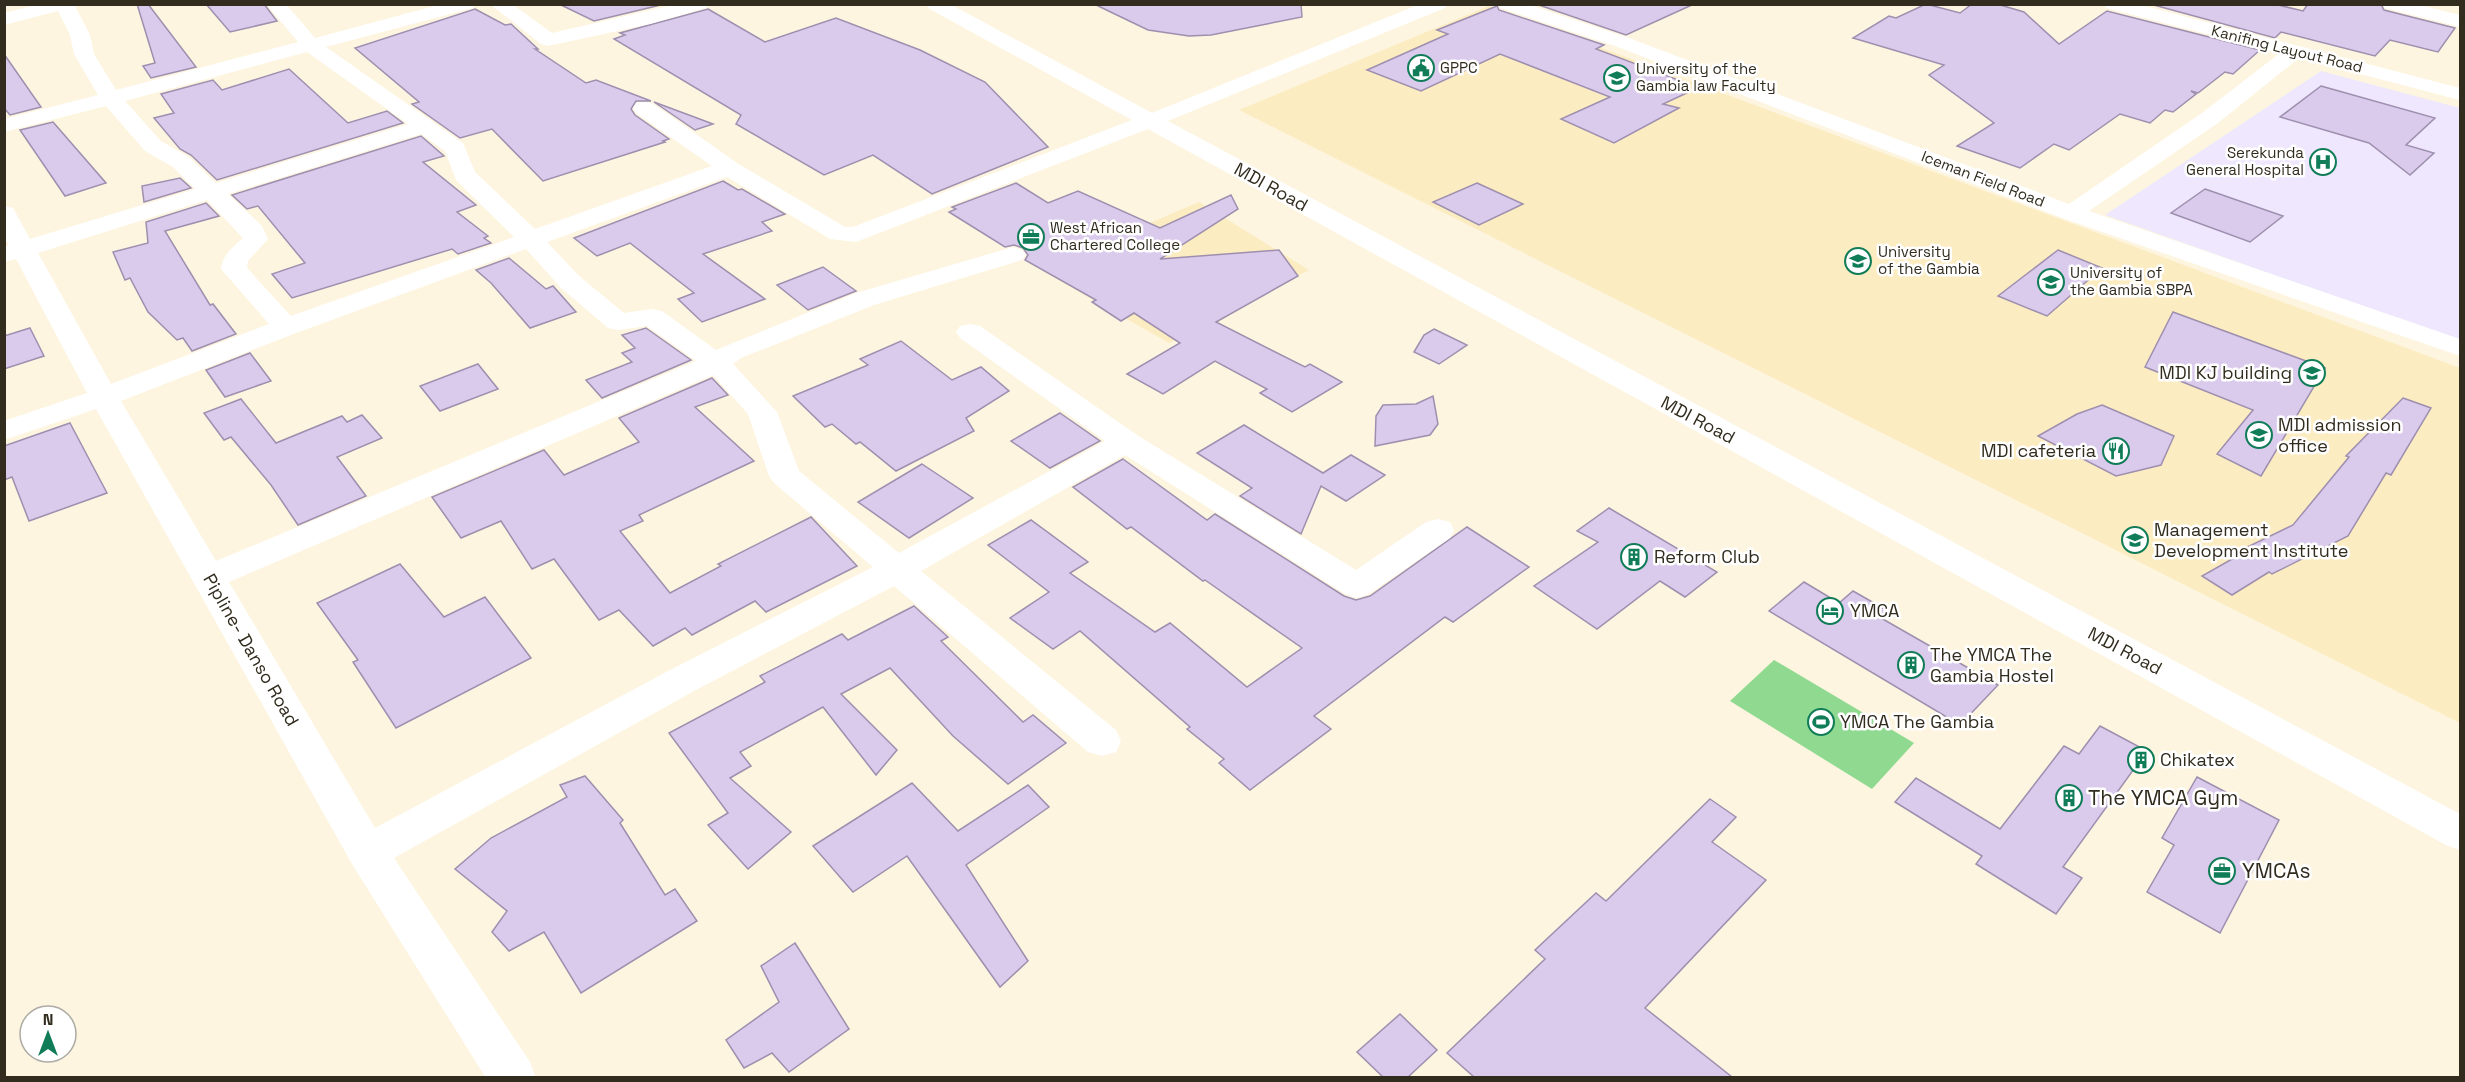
<svg xmlns="http://www.w3.org/2000/svg" width="2465" height="1082" font-family="'Space Grotesk',sans-serif">
<rect width="100%" height="100%" fill="#fdf5e0"/>
<g fill="#fcecc1">
<path d="M1489,6L2460,368V723L1239,110Z"/>
<path d="M1199,202L1309,270L1169,343L1041,270Z"/>
</g>
<path fill="#eee7fd" d="M2321,71L2460,108V341L2105,215Z"/>
<path fill="#8fd990" d="M1774,660L1914,743L1872,789L1730,701Z"/>
<g fill="#dacbec" stroke="#9e8faf" stroke-width="1.5">
<path d="M137,4H148L196,67L151,78L143,66L155,63Z"/>
<path d="M206,4H264L277,21L230,32Z"/>
<path d="M559,4H665L594,21Z"/>
<path d="M1094,4H1301L1302,17L1211,35L1189,36L1148,30Z"/>
<path d="M1536,4H1694L1626,35Z"/>
<path d="M1926,4L1960,13L1972,4H1997L2024,12L2059,44L2107,11L2260,50L2233,74L2225,72L2198,93L2191,91L2196,94L2173,112L2165,110L2150,123L2120,114L2069,150L2054,144L2020,168L1957,146L1994,123L1929,75L1944,65L1853,38L1889,16L1896,18Z"/>
<path d="M2150,4H2274L2303,11L2308,4H2381L2384,10L2455,28L2438,52L2390,40L2375,56L2281,32L2275,38Z"/>
<path d="M1497,6L1499,10L1604,45L1596,49L1681,81L1673,85L1689,92L1663,104L1679,108L1614,143L1561,119L1610,97L1500,54L1421,91L1367,70L1448,34L1437,30Z"/>
<path d="M475,9L505,25L511,24L538,49H535L586,83L596,80L651,101H636L631,109L635,115L669,139L663,141L665,142L543,181L492,129L460,138L412,104L419,102L355,48Z"/>
<path d="M708,9L765,42L836,18L920,50L985,82L1048,147L932,194L873,155L824,175L736,124L741,115L614,39L625,35L620,33Z"/>
<path d="M4,54L41,107L10,115L4,108Z"/>
<path d="M289,69L348,123L387,111L403,123L217,180L191,155L180,149L154,118L174,113L161,94L213,80L222,90Z"/>
<path d="M2321,86L2435,118L2406,145L2434,153L2410,175L2369,143L2280,117Z"/>
<path d="M654,102L713,124L695,130Z"/>
<path d="M53,122L106,183L65,196L20,130Z"/>
<path d="M421,136L444,156L423,162L476,205L457,212L488,236L484,238L491,243L458,254L452,249L292,298L272,274L305,263L258,206L247,209L232,195Z"/>
<path d="M180,178L191,188L144,202L142,186Z"/>
<path d="M723,181L738,190L742,189L785,214L762,222L772,231L703,254L765,299L702,322L678,299L694,293L630,243L597,256L574,238Z"/>
<path d="M1016,183L1048,203L1078,191L1160,228L1231,195L1238,209L1160,259L1279,250L1298,276L1216,322L1305,367L1310,364L1342,382L1292,412L1260,393L1267,389L1215,361L1163,394L1127,374L1180,343L1134,313L1121,321L1092,302L1096,300L1025,260L1028,255L1023,248L1014,245L1005,247L949,212L956,209L952,207Z"/>
<path d="M1477,183L1523,204L1479,225L1433,202Z"/>
<path d="M2205,189L2283,216L2250,242L2171,213Z"/>
<path d="M206,203L219,216L165,231L210,305L213,304L236,334L192,351L183,338L177,340L148,312L130,278L125,280L113,252L148,243L146,222Z"/>
<path d="M2058,250L2102,268L2047,316L1998,296Z"/>
<path d="M509,258L546,289L553,286L576,312L530,328L491,283L476,270Z"/>
<path d="M823,267L856,291L808,310L777,285Z"/>
<path d="M2173,312L2325,368L2261,476L2217,454L2253,410L2145,367Z"/>
<path d="M30,328L44,356L4,369V336Z"/>
<path d="M646,328L691,360L602,398L586,380L632,362L622,353L635,348L622,335Z"/>
<path d="M1434,329L1467,345L1439,364L1414,352L1424,335Z"/>
<path d="M901,341L952,380L981,367L1009,391L966,418L974,431L896,471L860,442L856,444L832,424L825,427L793,396L868,365L860,359Z"/>
<path d="M250,353L271,381L225,397L206,370Z"/>
<path d="M478,364L498,389L440,411L420,386Z"/>
<path d="M712,378L728,395L695,407L754,461L639,515L643,521L620,531L670,593L721,566L718,564L811,517L857,566L766,612L755,601L692,635L685,628L653,646L619,610L599,620L554,559L532,569L501,521L461,538L432,497L544,450L564,475L639,442L619,418Z"/>
<path d="M1433,396L1438,424L1430,435L1375,446L1376,416L1383,405L1416,404Z"/>
<path d="M2403,398L2431,408L2391,475L2386,473L2348,536L2272,574L2269,572L2232,595L2202,576L2241,554L2237,552L2293,525L2349,457L2346,456Z"/>
<path d="M241,399L276,443L342,416L347,422L362,415L382,438L337,457L366,496L298,525L271,485L231,437L224,440L204,413Z"/>
<path d="M2102,405L2174,436L2161,465L2116,476L2038,436L2077,414Z"/>
<path d="M1060,413L1100,441L1050,468L1011,441Z"/>
<path d="M70,423L107,493L29,521L12,477L4,480V446Z"/>
<path d="M1244,425L1323,473L1351,455L1385,475L1346,501L1321,486L1301,534L1240,496L1252,488L1197,453Z"/>
<path d="M1123,459L1207,520L1215,514L1344,596L1356,600L1370,596L1467,527L1529,567L1453,622L1445,617L1314,716L1331,729L1250,790L1219,763L1224,759L1187,729L1190,727L1080,631L1053,649L1010,618L1049,592L988,545L1031,520L1088,562L1070,573L1155,632L1170,623L1247,687L1302,648L1205,580L1203,581L1131,527L1127,529L1073,487Z"/>
<path d="M922,464L973,498L909,538L858,502Z"/>
<path d="M1609,508L1717,572L1685,597L1660,581L1597,629L1534,586L1598,542L1577,531Z"/>
<path d="M400,564L444,617L485,597L531,658L396,728L353,662L358,660L317,603Z"/>
<path d="M1804,582L1839,603L1853,591L1888,611L1881,618L1998,685L1960,725L1769,611Z"/>
<path d="M914,606L948,637L941,641L1023,722L1033,715L1066,743L1008,784L953,736L890,668L841,694L897,750L876,775L823,707L740,752L751,766L730,778L791,832L748,869L708,825L728,813L669,733L765,682L760,676L838,636L842,634L848,640Z"/>
<path d="M2100,726L2147,751L2063,867L2082,878L2056,914L1976,864L1982,856L1895,802L1916,778L2000,829L2064,746L2079,754Z"/>
<path d="M585,776L623,820L620,823L665,895L675,889L697,921L581,993L544,932L509,951L492,932L507,911L455,869L491,838L567,797L560,785Z"/>
<path d="M2197,777L2279,820L2220,933L2147,892L2174,845L2162,838Z"/>
<path d="M912,783L958,831L1028,785L1049,807L966,865L1028,961L1000,987L907,856L853,892L813,846Z"/>
<path d="M1710,799L1736,817L1712,842L1766,880L1645,1008L1732,1077H1474L1447,1053L1545,959L1535,950L1596,893L1606,901Z"/>
<path d="M795,943L849,1029L789,1072L772,1053L744,1068L726,1040L779,1002L761,966Z"/>
<path d="M1400,1014L1437,1050L1408,1077H1383L1357,1052Z"/>
</g>
<g fill="none" stroke-linecap="round" stroke-linejoin="round">
<g fill="#fff" fill-rule="evenodd">
<path d="M40,4H74L90,35L94,54L116,90L298,42L266,4H286L315,38L442,4H475L473,8L326,47L463,143L475,172L535,229L712,166L636,113L633,108L636,103L644,102L652,103L737,163L845,227H853L1132,120L928,8L926,4H950L1152,113L1420,4H1447L1445,8L1168,121L2460,814V850L2446,845L1148,129L856,242L830,239L727,177L547,242L579,276L624,313L652,309L662,311L716,350L856,293L1013,247L1022,250L1026,255L1022,260L874,305L741,358L733,364L777,412L799,471L899,553L1105,441L960,338L956,332L960,326L970,324L980,326L1137,435L1356,570L1426,522L1438,519L1450,522L1454,530L1450,538L1369,594L1357,598L1345,594L1125,455L921,571L1116,730L1121,741L1116,752L1102,756L1088,752L894,586L696,690L394,858L530,1062L536,1078H486L352,864L96,409L4,440V421L87,393L16,259L4,262V247L9,245L4,237V206L13,208L30,239L195,189L173,167L145,151L106,106L4,132V119L98,95L74,54L70,35L58,11L4,25V13ZM307,52L408,124L216,183L189,157L161,141L125,101ZM421,134L445,151L456,180L514,237L291,316L247,268L248,261L268,239L262,226L228,194ZM207,200L243,238C232,248 223,254 221,269L269,324L111,384L38,253ZM526,249L561,288L608,328L618,330L647,326L696,361L216,561L121,401L296,333ZM713,375L748,414L769,476L774,483L873,567L670,670L375,828L229,582Z"/>
<path d="M490,4H512L552,33L677,4H708L706,8L650,24L548,46L541,44Z"/>
<path d="M1498,4H1527L1629,38L2069,204L2202,113L2280,53L2106,8L2104,4H2137L2460,88V100L2299,58L2218,123L2089,211L2460,339V356L2062,218L1615,46L1500,8Z"/>
<path d="M2383,4H2416L2460,15V27L2385,8Z"/>
</g>
</g>
<defs>
<symbol id="civic-ring" viewBox="-11 -11 22 22"><circle r="9.5" fill="#fff" stroke="#107c58" stroke-width="1.5"/><path d="M-.6-6.5H3V-4.5H.6V-3L4-1V1h2V6H-6V1h2V-1L-.6-3ZM-1.2 2.5V6h2.4V2.5Z" fill="#107c58"/></symbol>
<symbol id="university-ring" viewBox="-11 -11 22 22"><circle r="9.5" fill="#fff" stroke="#107c58" stroke-width="1.5"/><path d="M0-5L7-2L0 1L-7-2ZM-4 1L0 2.5L4 1V4Q0 6-4 4Z" fill="#107c58"/></symbol>
<symbol id="hospital-ring" viewBox="-11 -11 22 22"><circle r="9.5" fill="#fff" stroke="#107c58" stroke-width="1.5"/><path d="M-5-5h3v3.5h4V-5h3V5h-3V1.5h-4V5h-3Z" fill="#107c58"/></symbol>
<symbol id="office-ring" viewBox="-11 -11 22 22"><circle r="9.5" fill="#fff" stroke="#107c58" stroke-width="1.5"/><path d="M-6-3h4V-5.5h4V-3h4V5H-6ZM-1-4.5V-3h2v-1.5ZM-6 0V1H6V0Z" fill="#107c58"/></symbol>
<symbol id="restaurant-ring" viewBox="-11 -11 22 22"><circle r="9.5" fill="#fff" stroke="#107c58" stroke-width="1.5"/><path d="M-5-6h1v4h1v-4h1v4h1v-4h1v5L-1.5 .5V6h-2V.5L-5-1ZM5-6V6H3V1.5H1.5Q1.5-4 5-6Z" fill="#107c58"/></symbol>
<symbol id="school-ring" viewBox="-11 -11 22 22"><circle r="9.5" fill="#fff" stroke="#107c58" stroke-width="1.5"/><path d="M0-5L7-2L0 1L-7-2ZM-4 1L0 2.5L4 1V4Q0 6-4 4Z" fill="#107c58"/></symbol>
<symbol id="building-ring" viewBox="-11 -11 22 22"><circle r="9.5" fill="#fff" stroke="#107c58" stroke-width="1.5"/><path d="M-4-6H4V6H1V3H-1V6H-4ZM-2.5-4.3h1.7v1.8h-1.7ZM.8-4.3h1.7v1.8H.8ZM-2.5-1h1.7V.8h-1.7ZM.8-1h1.7V.8H.8Z" fill="#107c58"/></symbol>
<symbol id="hotel-ring" viewBox="-11 -11 22 22"><circle r="9.5" fill="#fff" stroke="#107c58" stroke-width="1.5"/><path d="M-6-4.5h1.5V1H6V5H4.5V3h-9V5H-6ZM-4 0a1.8 1.8 0 1 1 3.6 0ZM.5 0V-2.5h3Q6-2.5 6 0Z" fill="#107c58"/></symbol>
<symbol id="stadium-ring" viewBox="-11 -11 22 22"><circle r="9.5" fill="#fff" stroke="#107c58" stroke-width="1.5"/><path d="M0-5a6.5 5 0 1 0 0 10a6.5 5 0 1 0 0-10ZM-3.5-1.8h7v3.6h-7Z" fill="#107c58"/></symbol>
</defs>
<g fill-rule="evenodd">
<use href="#civic-ring" x="1406" y="53" width="30" height="30"/>
<use href="#university-ring" x="1602" y="63" width="30" height="30"/>
<use href="#hospital-ring" x="2308" y="147" width="30" height="30"/>
<use href="#office-ring" x="1016" y="222" width="30" height="30"/>
<use href="#university-ring" x="1843" y="246" width="30" height="30"/>
<use href="#university-ring" x="2036" y="267" width="30" height="30"/>
<use href="#university-ring" x="2297" y="358" width="30" height="30"/>
<use href="#university-ring" x="2244" y="420" width="30" height="30"/>
<use href="#restaurant-ring" x="2101" y="436" width="30" height="30"/>
<use href="#school-ring" x="2120" y="525" width="30" height="30"/>
<use href="#building-ring" x="1619" y="542" width="30" height="30"/>
<use href="#hotel-ring" x="1815" y="596" width="30" height="30"/>
<use href="#building-ring" x="1896" y="650" width="30" height="30"/>
<use href="#stadium-ring" x="1806" y="707" width="30" height="30"/>
<use href="#building-ring" x="2126" y="745" width="30" height="30"/>
<use href="#building-ring" x="2054" y="783" width="30" height="30"/>
<use href="#office-ring" x="2207" y="856" width="30" height="30"/>
</g>
<g text-anchor="middle" stroke-width="5" stroke-linejoin="round" paint-order="stroke">
<g font-size="15" fill="#312c1e" stroke="#fff">
<text transform="translate(2287 49) rotate(14)" y="5">Kanifing Layout Road</text>
<text transform="translate(1983 179) rotate(21)" y="5">Iceman Field Road</text>
</g>
<g font-size="15" fill="#312c1e" stroke="#fff" text-anchor="start">
<text x="1440" y="73">GPPC</text>
<text x="1636" y="74">University of the<tspan x="1636" dy="17">Gambia law Faculty</tspan></text>
<text x="2304" y="158" text-anchor="end">Serekunda<tspan x="2304" dy="17">General Hospital</tspan></text>
<text x="1050" y="233">West African<tspan x="1050" dy="17">Chartered College</tspan></text>
<text x="1878" y="257">University<tspan x="1878" dy="17">of the Gambia</tspan></text>
<text x="2070" y="278">University of<tspan x="2070" dy="17">the Gambia SBPA</tspan></text>
</g>
<g font-size="18" fill="#312c1e" stroke="#fff">
<text transform="translate(1271 187) rotate(29)" y="6">MDI Road</text>
<text transform="translate(1698 420) rotate(28)" y="6">MDI Road</text>
<text transform="translate(251 650) rotate(60)" y="6">Pipline- Danso Road</text>
<text transform="translate(2125 651) rotate(28)" y="6">MDI Road</text>
</g>
<g font-size="18" fill="#312c1e" stroke="#fff" text-anchor="start">
<text x="2292" y="379" text-anchor="end">MDI KJ building</text>
<text x="2278" y="431">MDI admission<tspan x="2278" dy="21">office</tspan></text>
<text x="2096" y="457" text-anchor="end">MDI cafeteria</text>
<text x="2154" y="536">Management<tspan x="2154" dy="21">Development Institute</tspan></text>
<text x="1654" y="563">Reform Club</text>
<text x="1850" y="617">YMCA</text>
<text x="1930" y="661">The YMCA The<tspan x="1930" dy="21">Gambia Hostel</tspan></text>
<text x="1840" y="728">YMCA The Gambia</text>
<text x="2160" y="766">Chikatex</text>
</g>
<g font-size="21" fill="#312c1e" stroke="#fff" text-anchor="start">
<text x="2088" y="805">The YMCA Gym</text>
<text x="2242" y="878">YMCAs</text>
</g>
</g>
<rect width="2465" height="1082" fill="none" stroke="#312c1e" stroke-width="12"/>
<g transform="translate(48 1034)"><circle r="28" fill="#ffffff" stroke="#adaba5" stroke-width="1.5"/>
<path d="M0-4.5L10 22L0 15L-10 22Z" fill="#107c58"/>
<text y="-9" font-size="16" font-weight="bold" text-anchor="middle" fill="#312c1e">N</text>
</g>
</svg>
